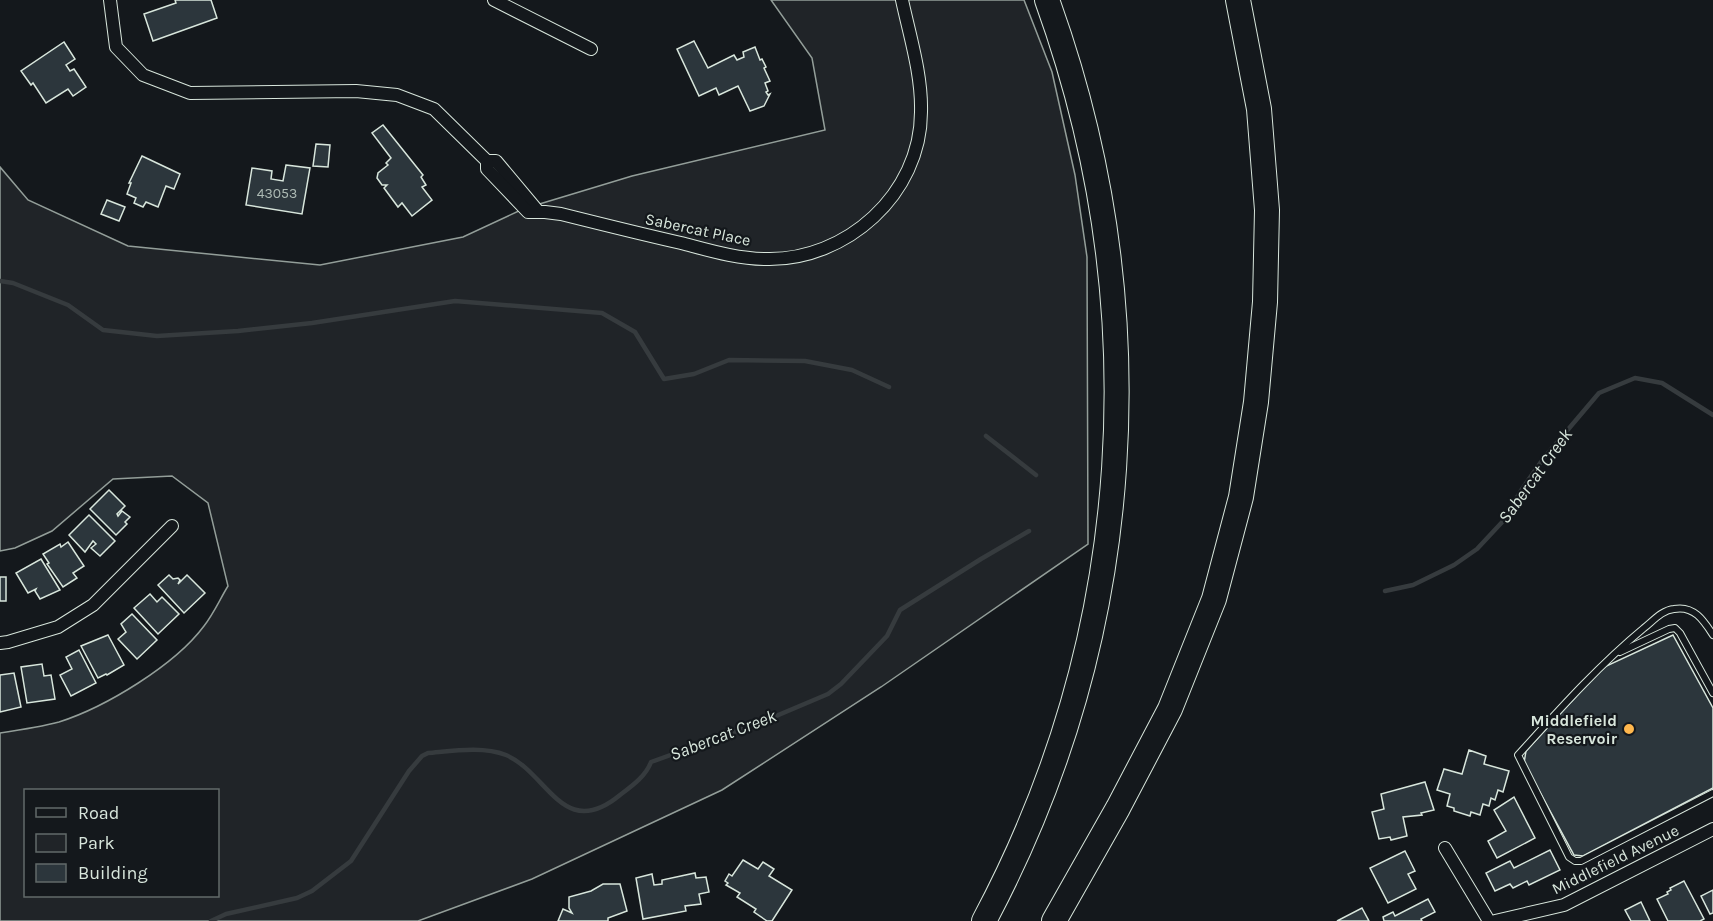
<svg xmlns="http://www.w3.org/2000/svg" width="1713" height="921" font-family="Karla,sans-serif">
<rect width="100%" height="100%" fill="#14181c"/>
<path fill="#202428" stroke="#939e99" stroke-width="1.5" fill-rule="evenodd" d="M771,0H1024L1052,72L1075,175L1087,257L1088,544L881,687L722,790L532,879L418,921H0V733C20,730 40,727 59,722C106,707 175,665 204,626C214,613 220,599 228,586L208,503L172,476L113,479L52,531L15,548L0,551V167L28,200L128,246L320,265L463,237L523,209L632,176L825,130L812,58ZM26,790H218V896H26Z"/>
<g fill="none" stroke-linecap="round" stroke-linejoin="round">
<g stroke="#363b3e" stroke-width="4.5">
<path d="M0,281L13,283L68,305L103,330L157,336L238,331L312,323L455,301L602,313L635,332L664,379L694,374L729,360L805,361L852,370L889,387"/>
<path d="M986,436L1036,475"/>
<path d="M1385,591L1413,585L1454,565L1477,549L1505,519L1520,492L1543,459L1599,393L1635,378L1662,383L1713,415"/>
<path d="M211,921L226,914L297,898L312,891L351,861L409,771L422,756L428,753C452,751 483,746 506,755C548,773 563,842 620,795C632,786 646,776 651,762L762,722L828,694L841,684L887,636L900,610L981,559L1029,531"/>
</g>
</g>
<g fill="#2c363c" stroke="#d8e6dc" stroke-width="1.5">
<path d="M175,0H211L217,18L153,41L144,14L176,3Z"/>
<path d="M694,41L708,68L734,55L737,60L744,57L743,52L755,47L760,60L762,59L766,67L764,68L770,81L765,83L768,91L766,92L768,95L770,94L764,106L750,111L738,86L719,95L716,88L699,96L677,49Z"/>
<path d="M64,42L75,59L66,65L70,71L74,69L86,87L73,96L68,89L46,103L33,83L31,85L21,71Z"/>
<path d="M383,125L423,175L421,177L426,185L422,187L432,200L412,216L402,203L398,207L384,188L387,185H382L377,178L378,173L388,165L386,163L391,158L372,133Z"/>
<path d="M316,144L330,145L328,167L313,166Z"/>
<path d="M142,156L180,174L174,189L166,186L158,207L146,202L143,207L134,203L136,198L127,194L131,183H129Z"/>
<path d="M286,165L310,168L302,214L246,205L252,168L272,171L271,179L283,181Z"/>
<path d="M107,200L125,207L119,221L101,214Z"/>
<path d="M109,490L125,506L117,514L118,516L122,511L130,517L125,522L127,524L116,535L90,509Z"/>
<path d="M89,515L115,541L100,556L91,548L96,544L93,541L85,552L69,535Z"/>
<path d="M68,542L84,566L73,573L77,578L63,587L47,564L49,563L43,554L60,544L61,547Z"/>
<path d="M41,559L60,590L40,599L35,591L36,589L28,593L16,573Z"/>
<path d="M169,575L173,579L178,578L180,580L178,584L187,575L205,593L184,613L158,585Z"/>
<rect x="0" y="577" width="6" height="24"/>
<path d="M150,594L157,602L162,597L179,614L158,634L134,608Z"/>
<path d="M132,614L157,640L137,659L118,639L126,632L121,624Z"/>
<path d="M108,635L124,665L107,675L106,674L98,678L81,646Z"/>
<path d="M1673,635L1713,708V788L1583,856L1574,855L1524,763L1526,751L1602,668Z"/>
<path d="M79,650L96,683L71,696L60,675L72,669L66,657Z"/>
<path d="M42,664L44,676L51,675L55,699L27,703L21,667Z"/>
<path d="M14,673L21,707L0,712V675Z"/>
<path d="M1469,750L1486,756L1484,764L1509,771L1503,792L1498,790L1495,800L1491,798L1489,806L1483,804L1480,815L1471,812L1470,816L1454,811V808L1447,806L1450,794L1437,790L1444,769L1462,774Z"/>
<path d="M1425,782L1434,810L1421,813L1422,815L1403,817L1407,836L1391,840L1390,837L1379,839L1372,812L1384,809L1381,794Z"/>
<path d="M1514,797L1535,838L1497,858L1488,841L1506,831L1494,810Z"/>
<path d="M1550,850L1560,870L1529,885L1527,881L1513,888L1510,884L1495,891L1486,873L1510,861L1514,868Z"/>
<path d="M1405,851L1415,871L1408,874L1416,889L1388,903L1370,868Z"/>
<path d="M743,860L758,869L763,862L774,869L769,876L792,890L772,921H767L754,912L756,909L737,897L740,893L726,885L728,883L725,881L729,874L732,876Z"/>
<path d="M695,873L696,878L706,877L709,892L699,894L701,904L685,906L686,911L643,919L636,878L652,874L654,885L662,884V880Z"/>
<path d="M1684,881L1704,919L1700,921H1668L1657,899L1668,894L1667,892L1671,890L1670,888Z"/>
<path d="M603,884H620L627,911L608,918V921H558L563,909L572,913L569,908V897L591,891Z"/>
<path d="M1713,890V913L1710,914L1701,896Z"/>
<path d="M1428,899L1435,912L1421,919L1422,921H1384L1383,917L1393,912L1395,916Z"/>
<path d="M1641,902L1650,921H1631L1625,910Z"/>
<path d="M1362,908L1369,921H1337Z"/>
</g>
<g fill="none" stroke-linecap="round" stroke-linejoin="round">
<defs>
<g id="lane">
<path d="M1713,635C1704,621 1694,605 1674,609C1662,610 1653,621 1644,628C1598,666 1558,711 1518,755L1569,857L1575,861H1581L1713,793"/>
<path d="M1620,652L1669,629L1675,628L1680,633L1713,693"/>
</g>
<g id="street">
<path d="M110,0L116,47L143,75L190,93L356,91L397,95L434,109L487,161H496L537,210"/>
<path d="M494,0L591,49"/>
<path d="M487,161V169L528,212H545L561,214C601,224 641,234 681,243C708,250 737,259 766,259C846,261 921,194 921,112C922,75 910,37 902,0"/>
<path d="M0,643L8,642L58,627L93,605L172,526"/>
<path d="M1445,848L1489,921"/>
<path d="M1495,921L1564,905L1713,829"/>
</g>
<g id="highway">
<path d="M984,921C1137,634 1157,305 1047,0"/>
<path d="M1054,921L1118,808L1170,709L1214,599L1241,497L1256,402L1265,302L1267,210L1259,109L1238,0"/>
</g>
</defs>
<use href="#lane" stroke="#d8e6dc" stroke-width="8"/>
<use href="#street" stroke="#d8e6dc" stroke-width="14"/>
<use href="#highway" stroke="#d8e6dc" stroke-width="26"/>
<use href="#lane" stroke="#14181c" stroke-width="6"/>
<use href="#street" stroke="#14181c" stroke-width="12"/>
<use href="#highway" stroke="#14181c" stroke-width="24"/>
</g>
<circle fill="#ffb74d" stroke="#14181c" stroke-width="2" cx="1629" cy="729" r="6"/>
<g text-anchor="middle" stroke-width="4.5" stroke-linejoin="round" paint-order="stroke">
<g font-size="14" fill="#adbab4">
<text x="277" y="198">43053</text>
</g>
<g font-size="16" fill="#d8e6dc" stroke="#14181c">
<text transform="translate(698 229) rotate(12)" y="6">Sabercat Place</text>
<text transform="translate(1615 859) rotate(-26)" y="6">Middlefield Avenue</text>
</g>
<g font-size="16" font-weight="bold" fill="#d8e6dc" stroke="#14181c" text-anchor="end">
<text x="1617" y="726">Middlefield<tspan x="1617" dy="18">Reservoir</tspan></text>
</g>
<g font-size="18" font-style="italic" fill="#d8e6dc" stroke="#14181c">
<text transform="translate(1535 476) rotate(-54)" y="6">Sabercat Creek</text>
<text transform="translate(723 735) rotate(-21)" y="6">Sabercat Creek</text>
</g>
</g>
<rect x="24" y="789" width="195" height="108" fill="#14181c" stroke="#626a69" stroke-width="1.5"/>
<rect x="36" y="808" width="30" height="9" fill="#14181c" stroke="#626a69" stroke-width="1.5"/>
<text x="78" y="819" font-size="18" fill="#d8e6dc">Road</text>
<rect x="36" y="834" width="30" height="18" fill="#202428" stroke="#626a69" stroke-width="1.5"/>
<text x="78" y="849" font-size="18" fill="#d8e6dc">Park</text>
<rect x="36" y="864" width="30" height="18" fill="#2c363c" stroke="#626a69" stroke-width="1.5"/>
<text x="78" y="879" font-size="18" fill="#d8e6dc">Building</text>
</svg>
